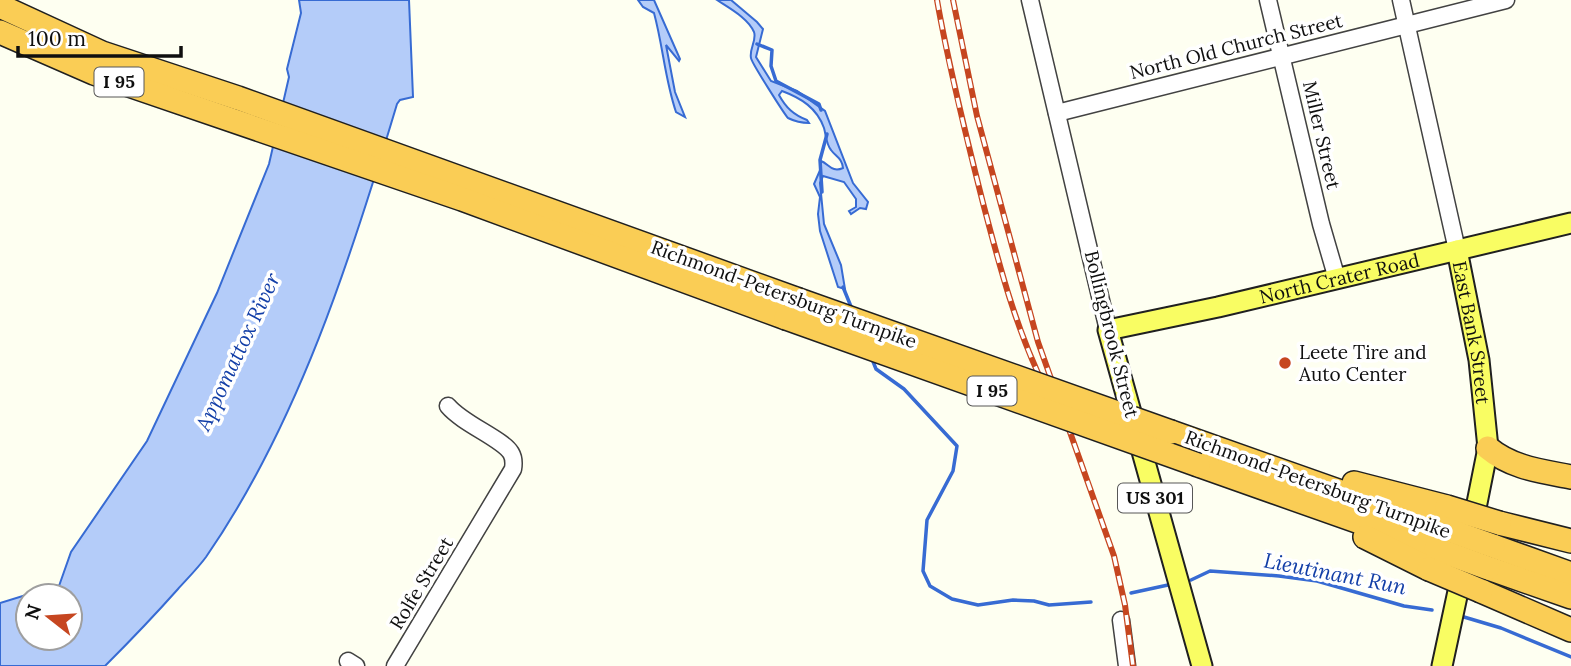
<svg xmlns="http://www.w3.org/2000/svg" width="1571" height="666" font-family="Lora,serif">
<rect width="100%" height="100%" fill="#fefff1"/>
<g fill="#b4ccf9" stroke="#376bd3" stroke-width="2" fill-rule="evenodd">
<path d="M299,0H409L413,97L400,100L397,104C351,258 298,424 206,557C198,568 187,579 178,589C154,616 130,641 105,666H0V603L26,595L51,592L59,586L71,552L147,441L217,293L269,164L289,77L287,69L301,13ZM28,596H70V638H28Z"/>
<path d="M638,0H654L680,59L679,61L666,45L675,92L685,117L676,112C665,80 663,46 654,13L643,7Z"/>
<path d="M717,0H731L757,22L763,29L756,57L771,81L797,91L825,111L853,183L868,202L866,209L860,208L851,214L849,211L856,207V199L844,182L823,176L820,183L824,224L841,265L845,289L838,287L820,231L818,214L820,197L814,184L821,168V161C829,164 832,173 843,168C842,158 836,157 831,150C826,144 826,135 824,128C817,108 801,98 782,91L779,95C786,108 794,115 807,120L809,123C803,123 794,121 788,118C785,115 751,62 751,58C749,49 757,40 754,32C748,18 729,8 717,0Z"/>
</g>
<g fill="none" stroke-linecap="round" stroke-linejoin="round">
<g stroke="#376bd3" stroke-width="3.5">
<path d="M757,44L772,50L771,66L776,81L819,104L821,110"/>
<path d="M822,192L820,160L827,134"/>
<path d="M843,287L852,309"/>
<path d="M872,359L876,369L904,389L957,446L953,471L927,520L923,571L930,586L952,599L978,605L1013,600L1034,601L1049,605L1091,602"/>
<path d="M1191,580L1210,571L1279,576L1317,581L1404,606L1432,610"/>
<path d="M1131,593L1168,585"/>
<path d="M1464,617L1501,628L1571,657"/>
</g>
<defs>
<g id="minor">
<path d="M1030,0L1108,330"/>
<path d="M1268,0L1321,224L1337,279"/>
<path d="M1401,0L1457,250"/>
<path d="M1057,113L1506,0"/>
<path d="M1121,620L1127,666"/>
<path d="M348,661L356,666"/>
<path d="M395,666L513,469C514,463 514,458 511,453C503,439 463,424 448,406"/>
</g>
<g id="major">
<path id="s1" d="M1457,250L1479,360L1488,448L1472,528"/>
<path id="s2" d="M1202,666L1108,330L1218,307L1571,223"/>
<path d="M1442,666L1463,568"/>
</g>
<g id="highway">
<path d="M0,6L102,53L238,98L796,299"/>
<path d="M0,32L94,73L462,199L786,318"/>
<path d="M1171,432L1440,527"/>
<path d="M1488,448C1512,468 1541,471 1571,477"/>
<path d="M1198,465L1436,549"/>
<path d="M1354,483L1447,507"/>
<path d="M1499,523L1571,541"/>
<path d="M1365,537L1429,569"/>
<path d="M1493,546L1571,574"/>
<path d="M1488,568L1571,597"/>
<path d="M1481,591L1571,630"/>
</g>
</defs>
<use href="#minor" stroke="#424242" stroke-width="19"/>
<use href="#major" stroke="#202020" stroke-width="23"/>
<use href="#highway" stroke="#202020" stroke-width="26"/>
<use href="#minor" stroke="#fff" stroke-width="16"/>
<use href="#major" stroke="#f9fd63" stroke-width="19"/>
<use href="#highway" stroke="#facd55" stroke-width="23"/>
<defs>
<g id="rail">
<path d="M937,0C949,68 966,136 983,203C1000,268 1016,329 1046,390"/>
<path d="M953,0L977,116L1038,342L1114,556L1125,605L1133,666"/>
</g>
</defs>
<use href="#rail" stroke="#c64620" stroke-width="6"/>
<use href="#rail" stroke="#fff" stroke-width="3.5" stroke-dasharray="10" stroke-linecap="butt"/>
<defs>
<g id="highway-bridge">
<path d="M796,299L1171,432"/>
<path d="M786,318L1198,465"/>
<path d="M1447,507L1499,523"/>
<path d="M1440,527L1493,546"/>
<path d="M1436,549L1488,568"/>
<path d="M1429,569L1481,591"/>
</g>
</defs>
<use href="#highway-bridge" stroke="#202020" stroke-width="26" stroke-linecap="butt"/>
<use href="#highway-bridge" stroke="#facd55" stroke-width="23"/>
</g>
<circle fill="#c64620" stroke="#fff" stroke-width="2.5" cx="1285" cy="363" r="7"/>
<g text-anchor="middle" stroke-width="7" stroke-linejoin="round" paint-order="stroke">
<g fill="#fff" stroke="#575757" stroke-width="2">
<rect x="94.5" y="67.5" width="49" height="29" rx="5"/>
<rect x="967.5" y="376.5" width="49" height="29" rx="5"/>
<rect x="1118" y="483.5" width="74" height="29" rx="5"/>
</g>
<g font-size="18" font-weight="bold" fill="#0f0f0f">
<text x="119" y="88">I 95</text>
<text x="992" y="397">I 95</text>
<text x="1155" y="504">US 301</text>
</g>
<g font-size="19" fill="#0f0f0f" stroke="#fff">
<text transform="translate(1236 46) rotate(-14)" y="7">North Old Church Street</text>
<text transform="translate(1322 135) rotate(77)" y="7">Miller Street</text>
<text dy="7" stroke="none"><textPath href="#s2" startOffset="586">North Crater Road</textPath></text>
<text transform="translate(784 294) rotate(20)" y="7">Richmond-Petersburg Turnpike</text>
<text dy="7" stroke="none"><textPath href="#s1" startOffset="84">East Bank Street</textPath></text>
<text transform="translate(1112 334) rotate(76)" y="7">Bollingbrook Street</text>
<text transform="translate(1318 484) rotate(20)" y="7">Richmond-Petersburg Turnpike</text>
<text transform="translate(421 583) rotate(-59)" y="7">Rolfe Street</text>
</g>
<g font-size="19" fill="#0f0f0f" stroke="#fff" text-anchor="start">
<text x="1299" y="359">Leete Tire and<tspan x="1299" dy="22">Auto Center</tspan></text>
</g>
<g font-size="21" font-style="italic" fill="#123ea7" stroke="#fff">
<text transform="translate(238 352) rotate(-65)" y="7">Appomattox River</text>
<text transform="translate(1335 574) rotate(11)" y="7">Lieutinant Run</text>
</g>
</g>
<g transform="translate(49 617) rotate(287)"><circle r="33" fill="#ffffff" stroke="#9f9f9f" stroke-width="2"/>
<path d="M0-5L12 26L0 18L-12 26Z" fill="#c64620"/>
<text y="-10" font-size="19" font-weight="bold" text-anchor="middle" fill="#0f0f0f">N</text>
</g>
<path d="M18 46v10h163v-10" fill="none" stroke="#0f0f0f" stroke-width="3.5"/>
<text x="28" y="46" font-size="21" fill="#0f0f0f" stroke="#ffffff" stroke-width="5" paint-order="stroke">100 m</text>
</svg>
